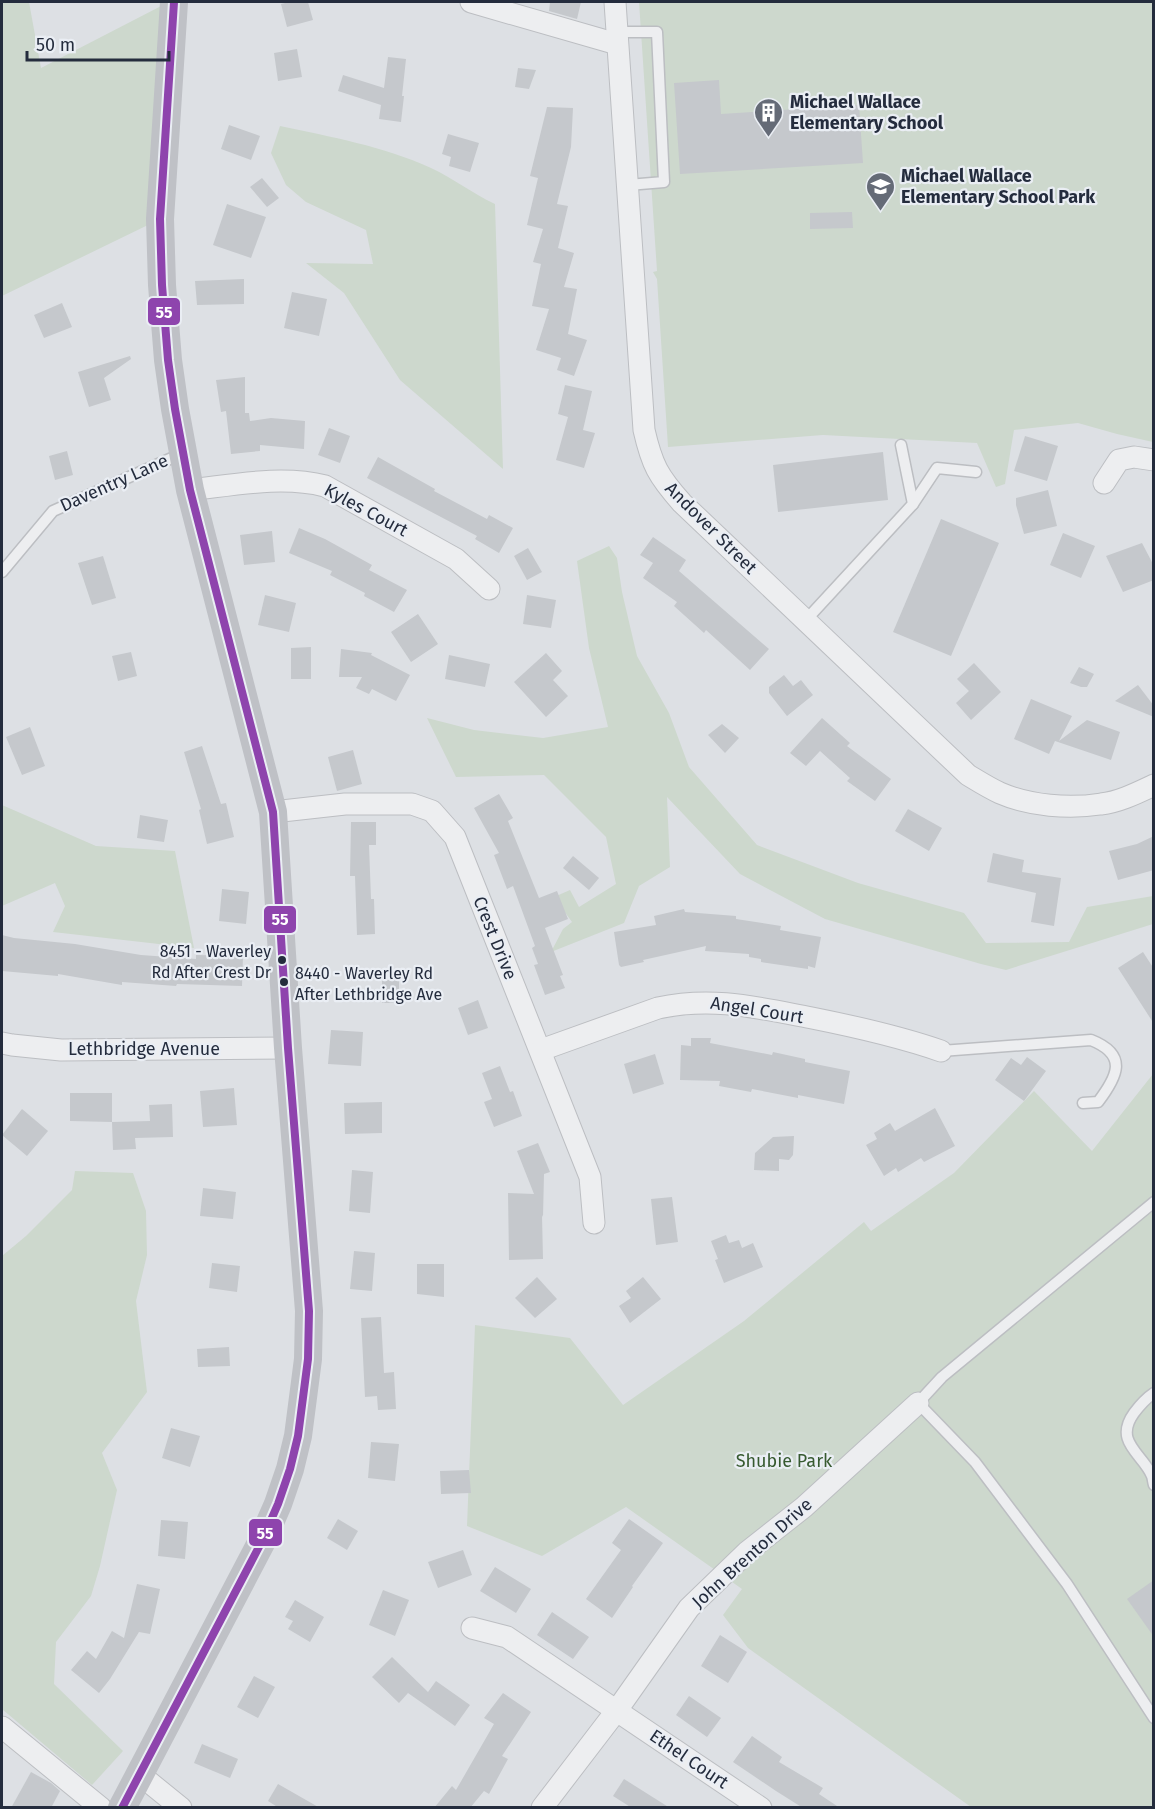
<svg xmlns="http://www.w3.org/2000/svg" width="1155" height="1809" font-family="'Fira Sans',sans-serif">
<rect width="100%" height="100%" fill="#dde0e4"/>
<g fill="#cdd8cd">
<path d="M2,2H29L41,68L165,4L150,224L2,296Z"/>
<path d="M639,2H1153V442L1117,434L1078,423L1014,430L1005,484L996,487L977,443L823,435L668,447L657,279L653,272L657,271Z"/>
<path d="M280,126C331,137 383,146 431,168C453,178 473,194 495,204L503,469L400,380L344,293L306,263L373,264L366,230L306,202L286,185L271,153Z"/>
<path d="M609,546L617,558L622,592L637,656L669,713L689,767L757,845L858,883L964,913L986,943L1069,942L1087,907L1153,896V924L1006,970L981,964L825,919L740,874L667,797L670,867L639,886L624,923L551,952L563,929L572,922L554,897L570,890L579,907L616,884L606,837L544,775L456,777L427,718L474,730L543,738L608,727L589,648L577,561Z"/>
<path d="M2,805L96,846L175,851L194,948L53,932L65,906L55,883L2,906Z"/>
<path d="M1153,1074V1807H971L748,1648L723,1615L742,1589L626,1507L542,1556L467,1526L475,1325L570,1338L623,1405L744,1321L864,1222L871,1231L954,1173L1034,1091L1092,1151Z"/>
<path d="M75,1171L133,1173L146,1211L147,1255L136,1301L147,1392L102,1453L117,1490L100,1566L91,1596L56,1642L54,1684L123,1751L92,1785L2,1709V1256L26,1236L72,1190Z"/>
</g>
<g fill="#c5c8cc">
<path d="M289,2H308L313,20L287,27L281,4Z"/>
<path d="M550,2H581L577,19L549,11Z"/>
<path d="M297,49L302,77L278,81L274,53Z"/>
<path d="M388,57L406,59L402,96H404L401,122L379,119L381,105L338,91L343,75L384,88Z"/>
<path d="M518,68L536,70L529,89L515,87Z"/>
<path d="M719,80L721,114L859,105L863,163L680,174L674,83Z"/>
<path d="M547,107L573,108L571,147L557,204L568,206L558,248L574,253L564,287L577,289L568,334L587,340L574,376L557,370L561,358L536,350L549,309L532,306L541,264L533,262L543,229L527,225L538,178L530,176Z"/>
<path d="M229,125L260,136L251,160L221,149Z"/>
<path d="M448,134L479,143L470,172L449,166L451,157L442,154Z"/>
<path d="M262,178L279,198L267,207L250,187Z"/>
<path d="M227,204L266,217L251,258L213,245Z"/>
<path d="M852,212L853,228L810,229V213Z"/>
<path d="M244,279V304L197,305L195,281Z"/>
<path d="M292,292L327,299L319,336L284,328Z"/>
<path d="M62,303L72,327L44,338L34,315Z"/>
<path d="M130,356L131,359L104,378L111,400L89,407L78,372Z"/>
<path d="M245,377V413H249L250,421L271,418L305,421L304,449L260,445V451L231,454L226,411L221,412L216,380Z"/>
<path d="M565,385L592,391L583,430L595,433L584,468L556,460L568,417L558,414Z"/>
<path d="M329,428L350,436L340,463L318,455Z"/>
<path d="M1025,436L1058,446L1047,481L1014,471Z"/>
<path d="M67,451L73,475L55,480L49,456Z"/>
<path d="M883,452L888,500L778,512L773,465Z"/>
<path d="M378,457L435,489L434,491L487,519L489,515L513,528L499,553L475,539L477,536L367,478Z"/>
<path d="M1048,490L1057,526L1024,534L1016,505V498Z"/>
<path d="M941,519L999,543L951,656L893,632Z"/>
<path d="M299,528L325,539L372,565L369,570L407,590L394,612L364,596L365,593L330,575L332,571L289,553Z"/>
<path d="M272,531L275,562L244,565L240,535Z"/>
<path d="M1063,533L1095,546L1081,578L1050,565Z"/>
<path d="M653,537L686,560L679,571L769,649L750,670L706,630L704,633L674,606L677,602L643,578L653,563L640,555Z"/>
<path d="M1142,543L1154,566V580L1123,592L1106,556Z"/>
<path d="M528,548L542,572L527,580L514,556Z"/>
<path d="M103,556L116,598L92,605L78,563Z"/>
<path d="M265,595L296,603L289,632L258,625Z"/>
<path d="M527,595L556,600L551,628L523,624Z"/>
<path d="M418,614L438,644L411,662L391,632Z"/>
<path d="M311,647V679H291V648Z"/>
<path d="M341,649L372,653L371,655L410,675L396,701L372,689L369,694L356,688L362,677H339Z"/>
<path d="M131,652L137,676L118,681L112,656Z"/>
<path d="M546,653L562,671L553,680L568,696L546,717L514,682Z"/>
<path d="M449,655L490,664L485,687L445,679Z"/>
<path d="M974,663L1001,692L971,720L956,703L969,691L957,679Z"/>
<path d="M1079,667L1094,674L1087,687H1081L1070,683Z"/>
<path d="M784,675L793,686L801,680L813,695L787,716L769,693V687Z"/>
<path d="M1138,685L1154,706V717L1115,701Z"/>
<path d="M1031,699L1072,716L1059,741L1087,720L1120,732L1111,760L1055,741L1049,754L1014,739Z"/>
<path d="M822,718L850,743L847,746L891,779L875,801L847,781L850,778L820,751L806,766L790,753Z"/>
<path d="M722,724L739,738L725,753L708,735Z"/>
<path d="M30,727L45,766L22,775L6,737Z"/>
<path d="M202,746L221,804L226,803L234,837L207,844L199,810L201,809L184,752Z"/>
<path d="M353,750L362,784L337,791L328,757Z"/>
<path d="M499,794L513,818L508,821L539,898L557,891L568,919L545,928L563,975L560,976L565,988L545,995L534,965L538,964L532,948L535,946L513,886L507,889L494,855L499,853L474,808Z"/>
<path d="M908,809L942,828L929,851L895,831Z"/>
<path d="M140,815L168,820L164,842L137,838Z"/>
<path d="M351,822H376V845H369L371,899H374L375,934L357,935L355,876H350Z"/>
<path d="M1154,836V870L1118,880L1109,851L1137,844Z"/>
<path d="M993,853L1024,860L1022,872L1061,878L1054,926L1031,922L1036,893L987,882Z"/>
<path d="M573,856L599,878L589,890L563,868Z"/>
<path d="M222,889L249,892L246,924L219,921Z"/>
<path d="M684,909L685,912L736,916V919L781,926L780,930L821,937L815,968L808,966V969L761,962V959L749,957V954L705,951L706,946L643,960L644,962L621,967L619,965L614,932L656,925L654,916Z"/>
<path d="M2,935L14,938L75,944L141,955L196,959V955L243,956L242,986L177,984L176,986L122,982V985L58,974V976L2,971Z"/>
<path d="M1143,952L1154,969V1024L1118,968Z"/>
<rect x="382" y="980" width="17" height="23"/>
<path d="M478,1000L488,1028L468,1035L458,1008Z"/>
<path d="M331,1030L363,1032L361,1066L328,1064Z"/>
<path d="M691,1038H711L710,1043L772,1055L773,1052L805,1059V1062L850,1071L844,1104L798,1095V1098L752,1089L751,1092L719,1086L720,1081L680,1080L681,1045L691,1046Z"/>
<path d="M655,1054L664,1084L633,1094L624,1064Z"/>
<path d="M1027,1057L1046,1071L1024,1101L995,1080L1011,1058L1021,1065Z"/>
<path d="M500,1066L510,1092L513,1091L522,1116L494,1127L484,1102L492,1099L482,1073Z"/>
<path d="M234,1088L237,1125L203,1127L200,1091Z"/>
<path d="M70,1093H112V1122L70,1121Z"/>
<path d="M382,1102V1133L345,1134L344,1103Z"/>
<path d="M172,1104L173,1137L135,1138L136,1149L113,1150L112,1122L150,1121L149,1105Z"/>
<path d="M935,1108L955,1146L924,1162L921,1158L898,1172L896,1168L884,1176L866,1145L877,1139L874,1133L890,1123L895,1131Z"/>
<path d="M22,1109L48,1131L27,1156L2,1135Z"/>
<path d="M794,1136L793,1155L789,1160L779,1159V1171L754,1170L755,1153L773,1137Z"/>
<path d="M538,1143L550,1172L544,1174L543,1217L542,1215L543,1259L509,1260L508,1193L534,1194L517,1151Z"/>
<path d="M352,1170L373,1172L370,1213L349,1211Z"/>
<path d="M203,1188L236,1192L233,1219L200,1216Z"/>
<path d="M672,1197L678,1242L656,1245L651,1199Z"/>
<path d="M726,1235L729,1243L739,1240L742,1248L753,1243L763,1267L724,1283L715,1260L718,1259L711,1241Z"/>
<path d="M354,1251L375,1253L372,1291L350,1289Z"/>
<path d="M212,1263L240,1266L237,1292L209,1288Z"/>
<path d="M417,1264H444V1297L417,1294Z"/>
<path d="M537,1277L557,1299L535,1318L515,1298Z"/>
<path d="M643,1277L661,1299L630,1323L619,1306L631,1298L626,1291Z"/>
<path d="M381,1317L384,1373L394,1372L396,1409L378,1410L377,1396L365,1397L361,1318Z"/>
<path d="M229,1347L230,1366L198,1367L197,1349Z"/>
<path d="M171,1428L200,1436L190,1467L162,1458Z"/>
<path d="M371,1442L399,1444L395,1481L368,1478Z"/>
<path d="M469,1470L471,1493L441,1494L440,1471Z"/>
<path d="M338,1519L358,1531L347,1550L327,1538Z"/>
<path d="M629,1519L663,1543L632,1586L633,1587L612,1618L586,1599L621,1550L612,1543Z"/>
<path d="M161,1520L188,1522L185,1559L158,1556Z"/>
<path d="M463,1550L472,1575L438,1588L428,1562Z"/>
<path d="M495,1567L531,1589L516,1613L480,1591Z"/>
<path d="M1154,1580V1637L1127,1599Z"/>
<path d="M137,1584L160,1589L150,1634L139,1632L110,1679L99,1693L71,1670L87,1651L96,1659L112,1631L124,1638Z"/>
<path d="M383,1590L409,1600L395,1636L369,1625Z"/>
<path d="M295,1600L324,1617L310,1642L288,1629L293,1621L285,1617Z"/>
<path d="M552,1612L589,1637L573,1659L537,1635Z"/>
<path d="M720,1635L747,1652L728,1683L701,1666Z"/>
<path d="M392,1657L428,1692L436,1681L470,1705L455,1726L408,1693L399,1703L372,1677Z"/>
<path d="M254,1676L275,1687L258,1718L237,1707Z"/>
<path d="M503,1693L531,1712L502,1756L508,1759L489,1794L484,1791L470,1808H434L452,1786L456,1790L494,1724L484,1718Z"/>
<path d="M689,1696L721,1718L707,1737L676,1715Z"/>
<path d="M752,1736L782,1757L779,1762L823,1788L819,1794L840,1808H803L776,1791L733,1762Z"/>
<path d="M202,1744L238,1759L230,1778L194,1763Z"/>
<path d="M31,1772L51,1783L60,1791L51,1808H11Z"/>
<path d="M624,1779L670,1808H632L613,1796Z"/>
<path d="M278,1784L320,1808H279L268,1801Z"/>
</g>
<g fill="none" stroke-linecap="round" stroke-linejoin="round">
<defs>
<g id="lane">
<path d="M616,32H657L664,182L628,185"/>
<path d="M913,504L937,468L976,472"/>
<path d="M2,572L53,511L183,453"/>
<path d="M806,620L913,504L901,445"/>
<path d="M941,1051L1091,1040C1129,1055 1117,1077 1098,1102L1083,1103"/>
<path d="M1154,1202L942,1377L918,1403L975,1462L1067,1584L1154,1718"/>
<path d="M1154,1393C1145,1399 1140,1405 1134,1413C1113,1442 1143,1454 1152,1476C1153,1479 1153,1482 1154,1485"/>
</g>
<g id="street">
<path d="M471,2L617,44"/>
<path d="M615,2L644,430C652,465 658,476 682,503L968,775C978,781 989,788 1000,793C1030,806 1069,809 1101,804C1119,802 1137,793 1154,785"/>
<path d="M1104,483L1119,460L1134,457L1154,460"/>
<path d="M190,490C234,485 282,475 325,486L456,559L489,589"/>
<path d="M273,812L345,804H412L432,811L455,837L590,1177L594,1223"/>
<path d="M2,1043L12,1045L61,1050L288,1048"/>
<path d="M541,1050L658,1008C714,996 758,1008 812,1018C857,1027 898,1036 941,1051"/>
<path d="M472,1628L507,1637L761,1808"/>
<path d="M2,1727L101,1808"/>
<path d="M138,1773L181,1808"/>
<path d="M542,1808L617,1710L689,1608L747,1552L804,1507L918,1403"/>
</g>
</defs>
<use href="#lane" stroke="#bcbec2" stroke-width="13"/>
<use href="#street" stroke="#bcbec2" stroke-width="23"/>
<use href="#lane" stroke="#edeef0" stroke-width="10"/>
<use href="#street" stroke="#edeef0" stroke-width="21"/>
<path stroke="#bfc1c6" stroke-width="28" d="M122,1808L261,1543L278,1504L290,1469L298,1436L308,1359L309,1311L288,1048L273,812L190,490L175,409L168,360L162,285L160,219L174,2"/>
<defs>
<path id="bus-1" d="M122,1808L261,1543L278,1504L290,1469L298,1436L308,1359L309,1311L288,1048L273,812L190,490L175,409L168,360L162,285L160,219L174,2"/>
</defs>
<use href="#bus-1" stroke="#eaeef4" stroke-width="12"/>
<use href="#bus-1" stroke="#8e44ad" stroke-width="8"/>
</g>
<defs>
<symbol id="building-pin" viewBox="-11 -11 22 30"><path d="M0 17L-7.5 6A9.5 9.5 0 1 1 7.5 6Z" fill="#656b77" stroke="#eaeef4"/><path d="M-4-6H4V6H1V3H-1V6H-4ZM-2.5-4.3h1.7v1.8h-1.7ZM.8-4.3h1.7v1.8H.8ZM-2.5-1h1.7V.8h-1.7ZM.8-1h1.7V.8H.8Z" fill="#fff"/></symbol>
<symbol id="school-pin" viewBox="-11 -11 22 30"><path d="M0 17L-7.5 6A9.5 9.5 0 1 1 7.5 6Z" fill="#656b77" stroke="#eaeef4"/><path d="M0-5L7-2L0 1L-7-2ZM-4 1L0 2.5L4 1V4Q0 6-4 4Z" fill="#fff"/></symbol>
</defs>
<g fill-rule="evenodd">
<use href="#building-pin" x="752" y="96" width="33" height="45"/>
<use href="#school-pin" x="864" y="170" width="33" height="45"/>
</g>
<g fill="#242c3d" stroke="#eaeef4" stroke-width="2">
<circle cx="282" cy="960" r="5"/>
<circle cx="284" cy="982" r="5"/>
</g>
<g text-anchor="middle" stroke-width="4.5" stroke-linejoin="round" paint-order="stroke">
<g font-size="16" fill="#242c3d" stroke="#eaeef4" text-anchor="end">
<text x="271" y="957">8451 - Waverley<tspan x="271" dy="21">Rd After Crest Dr</tspan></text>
<text x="295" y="979" text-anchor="start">8440 - Waverley Rd<tspan x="295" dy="21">After Lethbridge Ave</tspan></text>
</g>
<g font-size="18" font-weight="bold" fill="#242c3d" stroke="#eaeef4" text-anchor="start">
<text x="790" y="108">Michael Wallace<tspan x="790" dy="21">Elementary School</tspan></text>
<text x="901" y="182">Michael Wallace<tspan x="901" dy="21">Elementary School Park</tspan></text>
</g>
<g font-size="18" fill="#242c3d" stroke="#eaeef4">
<text transform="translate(114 483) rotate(-24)" y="6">Daventry Lane</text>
<text transform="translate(366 510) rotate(28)" y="6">Kyles Court</text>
<text transform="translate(711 528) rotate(45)" y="6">Andover Street</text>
<text transform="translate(495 938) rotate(68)" y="6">Crest Drive</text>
<text transform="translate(757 1010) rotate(9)" y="6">Angel Court</text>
<text x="144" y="1055">Lethbridge Avenue</text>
<text transform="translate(752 1553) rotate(-42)" y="6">John Brenton Drive</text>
<text transform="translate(689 1759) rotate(34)" y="6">Ethel Court</text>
</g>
<g font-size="18" fill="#375a30" stroke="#eaeef4">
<text x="784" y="1467">Shubie Park</text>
</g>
</g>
<g stroke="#eaeef4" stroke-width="2">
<rect x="147" y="297" width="34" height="29" rx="6" fill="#8e44ad"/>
<rect x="263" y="905" width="34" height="29" rx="6" fill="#8e44ad"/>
<rect x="248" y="1518" width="35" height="29" rx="6" fill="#8e44ad"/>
</g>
<g font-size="16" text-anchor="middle" font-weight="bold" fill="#fff">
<text x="164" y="318">55</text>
<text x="280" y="925">55</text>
<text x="265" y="1539">55</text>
</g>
<rect width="1155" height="1809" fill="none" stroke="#242c3d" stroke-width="6"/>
<path d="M27 51v9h142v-9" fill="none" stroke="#242c3d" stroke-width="3"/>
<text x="36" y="51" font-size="18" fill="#242c3d" stroke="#eaeef4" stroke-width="4.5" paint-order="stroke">50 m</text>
</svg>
